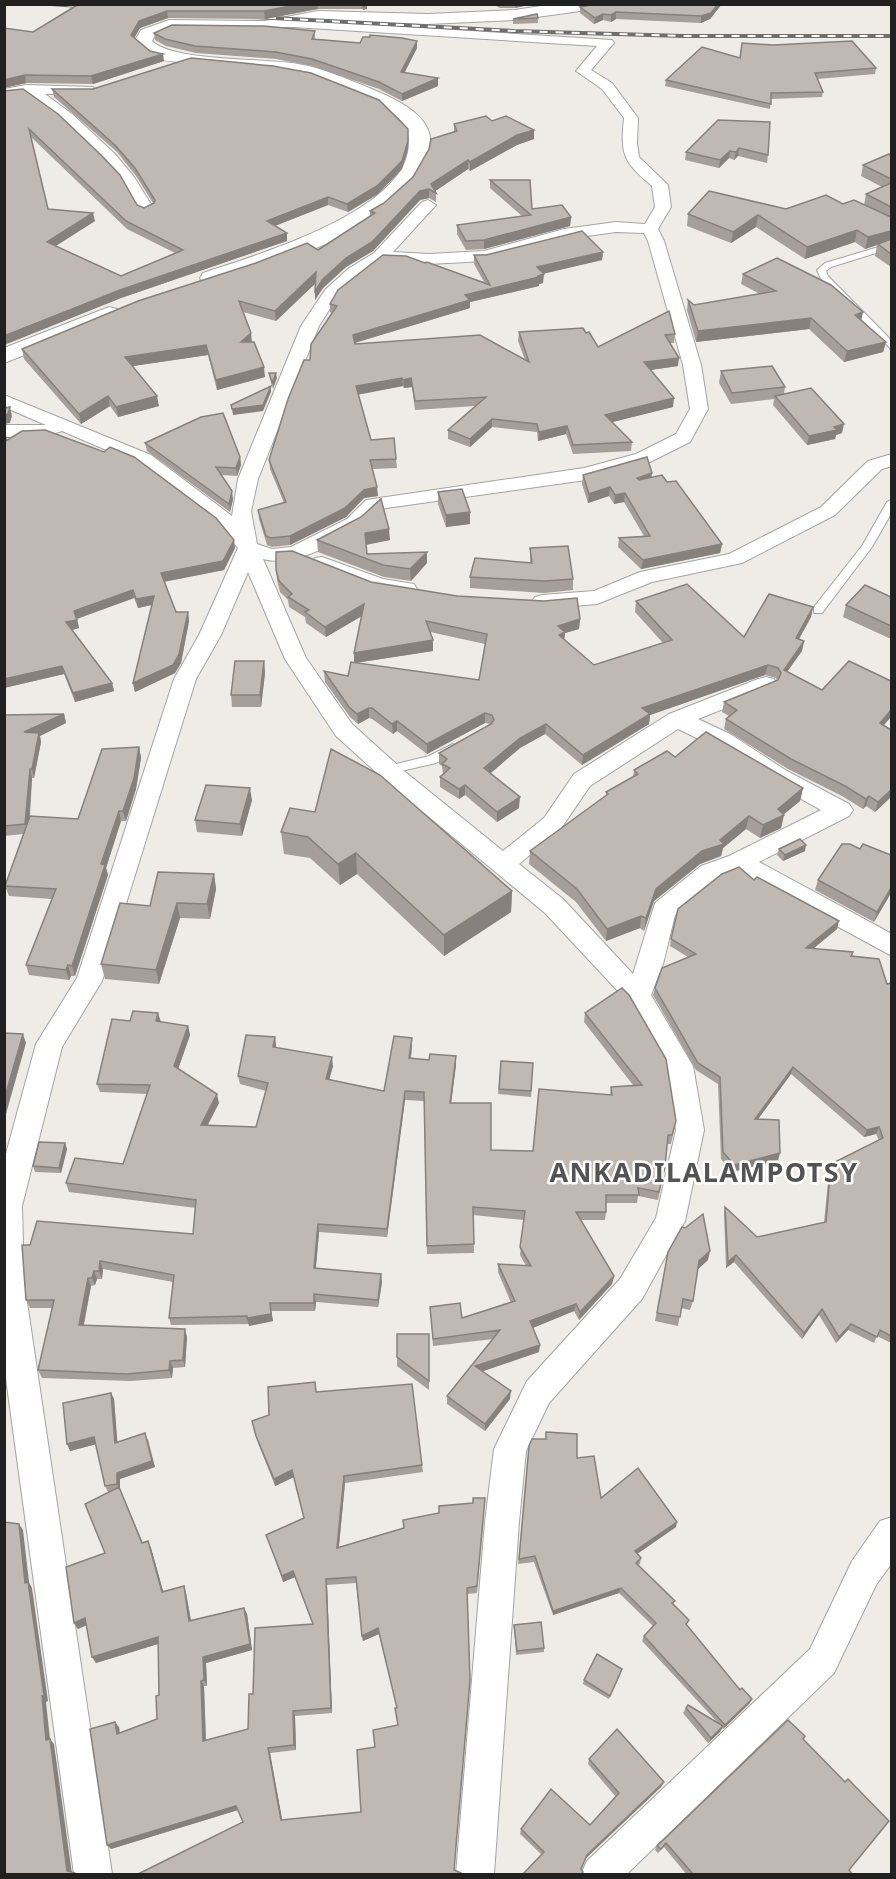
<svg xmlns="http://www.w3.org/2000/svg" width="896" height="1879" font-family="'Noto Sans',sans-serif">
<rect width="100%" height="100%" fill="#efece7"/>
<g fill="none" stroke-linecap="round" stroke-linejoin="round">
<defs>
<g id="service">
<path d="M892,243V248L831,267L826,271L828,276L892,341V350L821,279L817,270L825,263Z"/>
<path d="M892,499V512L872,547L822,613H814V607L862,546L887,502Z"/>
<path d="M453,744L459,748L457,751L436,763L388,774L382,770L388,766L429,756Z"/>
</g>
<g id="minor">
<path d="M282,19L612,40L614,43L591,70L612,83L638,118L637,143L639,157L668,185L671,207L658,229L664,241L701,365L708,409L690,442L650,462L586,480L379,509C354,534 300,569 263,559L306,658L352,724L404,771L503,851L544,818L574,774L669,714L758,679L766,677L774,679L777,684L774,689L698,719L730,734L787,771L849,804L853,810L849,816L759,862L892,934V956L737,872L719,880L675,915L663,964L651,995L693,1066L704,1130L685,1221L680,1230L642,1299L549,1403L526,1451L519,1522L494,1874H456L485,1522L494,1449L527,1381L620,1279L656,1218L676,1130L666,1067L629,1003L545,913L388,783L336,736L285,659L248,572L221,635L196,679L102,981L62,1047L22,1206L24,1282L112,1874H74L4,1364V1161L36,1044L77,978L174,679L199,635L238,548L219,525L137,463L62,431L43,437H4V425H46L4,407V395L151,455L232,516L238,479L301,326L325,290L348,269L374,253L422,202L428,200L436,205L393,252L429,254L484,251L564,229L616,222L645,224L655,207L652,186C624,162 620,156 624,118L602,89L576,71L597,46L277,26L275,23L277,20ZM616,232L644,233L648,241L683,365L690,409L676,434L636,454L584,468L366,500L347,519L291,547L272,549L257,544L251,511L258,479L319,326L337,297L360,277L383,261L429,264L485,261L565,239ZM678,729C728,752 773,784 821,810L729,856L701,866L655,903L633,974L563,899L519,864L560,830L590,786Z"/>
<path d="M26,85L93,87L95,90L88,94H45L72,114L115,154L134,177L154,209L152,212H140C133,202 129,190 121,180C96,147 60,115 25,94L4,97V89Z"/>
<path d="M892,454V466L882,469L835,515L742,563L652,582L597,604L542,609L535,607L531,602L535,597L542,595L594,591L640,572L729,554L821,507L868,461Z"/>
<path d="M322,557L383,579L414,584L417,589L414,594C385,601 342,578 315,568L312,563L315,558Z"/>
<path d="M892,1517V1563L876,1585L834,1673L627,1874H581L587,1861L810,1649L852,1561L880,1521Z"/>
</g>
<g id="tertiary">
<path d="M554,4H603L595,9L515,20L428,24L318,21L265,31L172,30L154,37L152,41C173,62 266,58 298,64C323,68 344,78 367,87C397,100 447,119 425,162C389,232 289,259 219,283L211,284L203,283L200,278L203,273C257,255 396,214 408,152C414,122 393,111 368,101C346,92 324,80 300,75C260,67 218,69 178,62C168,61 156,60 147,55C142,52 138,47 134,42L141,30L169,20L265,21L318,11L428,14L515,10Z"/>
<path d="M109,307L117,309L120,314L117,319L4,363V348Z"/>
</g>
</defs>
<use href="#service" stroke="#a4a4a4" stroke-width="2"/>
<use href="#minor" stroke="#a4a4a4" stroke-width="2"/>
<use href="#tertiary" stroke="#a4a4a4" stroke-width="2"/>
<use href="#service" fill="#fff" fill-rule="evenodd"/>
<use href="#minor" fill="#fff" fill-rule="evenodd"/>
<use href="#tertiary" fill="#fff" fill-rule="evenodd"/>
<defs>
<g id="rail">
<path d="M51,4L93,7"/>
<path d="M252,17L514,31L683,36H892"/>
</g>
</defs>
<use href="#rail" stroke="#6e6e6e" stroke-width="4"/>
<use href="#rail" stroke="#fff" stroke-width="2" stroke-dasharray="8" stroke-linecap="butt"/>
</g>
<g fill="#a59e9a" fill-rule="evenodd">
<path d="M80,4H367V9H318L265,19L168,18L140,28L134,38L150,51L164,61L93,84L26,83L4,88V28L33,32Z"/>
<path d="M492,4H533L515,8H500Z"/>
<path d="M597,4H722L710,19L701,23L616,19L611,22L603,20L594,24L580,13V7Z"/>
<path d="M538,18V23L513,24V19Z"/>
<path d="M315,31V39L417,48L405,72L438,86L402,101L379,89L312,66L276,59L196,53L166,46L155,40L154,33Z"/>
<path d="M740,58L876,68L875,74L817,79L823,92L822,97L771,99L770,109L665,86L666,80Z"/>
<path d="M52,89L408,129V149L402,169L378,194L348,212L328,205L275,226L287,241L121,298L4,345V91L137,205L144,208L153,203L136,176L117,152L54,97ZM31,137L127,229L175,253L121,276L55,246L95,221L48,209Z"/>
<path d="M718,120L768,155L767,163L738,156L734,160L729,158L719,168L685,160L686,152Z"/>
<path d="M492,121L534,139L517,145L470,171L468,169L435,191L436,193V202L429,198L420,200L373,251L346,267L323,288L315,300V283L276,321L243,312L252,342L265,377L217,390L208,355L132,366L159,406L118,417L110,406L81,424L24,359L22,349L318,250L370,216V211L384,203L413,177L454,132V124Z"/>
<path d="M891,156V267L875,256L877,245L865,249L855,242L805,259L756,227L731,243L687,226L688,214L786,209L843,204L864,205L866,194L882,187L861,176L863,165Z"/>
<path d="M490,180L532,209L571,217L570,226L484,249L466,250L457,234V225L522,216L490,188Z"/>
<path d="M603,252L602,260L543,274V283L539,284V286L470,302V308L355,343V344L525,360L518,341L519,332L586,333L598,347L669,311L675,334L674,343H670L678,366L651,370L673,407L612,422L632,442L631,451L573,454L566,434L538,441L537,432L492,427L470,447L448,439V430L475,406L415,410L412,387L404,388L403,386L358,394L371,440L396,459L397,468L372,469L378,496L364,498L346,517L290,545L272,547L267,545L259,519L258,510L284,503L270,469L269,460L310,360L332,313L330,312V304L425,263L484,282L474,264V255Z"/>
<path d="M743,274L861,320L886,342L883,352L844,362L809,329L696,342L687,310L688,300L694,305L760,294L741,284Z"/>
<path d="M721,371L785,387L784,394L842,433L836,435L835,439L807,445L773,405L774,399L731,404L719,383Z"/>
<path d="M4,431L7,440L235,548L224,570L164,582L176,612H188L189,621L181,663L175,673L135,692L133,683L152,605L138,608L134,598L77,619L79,628L72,630L112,683L114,691L75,702L64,674L4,688Z"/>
<path d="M145,443L240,457L241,465L237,476L221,475L233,499L230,512L147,451Z"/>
<path d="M583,475L652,477L667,482L722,544L720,553L641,569L618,547L619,538L644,536L624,502L614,504L609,496L588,503L582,484Z"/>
<path d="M438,492L470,524L446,527L438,504Z"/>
<path d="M317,540H390L366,544L367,554L427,552V563L411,581L384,577L318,552Z"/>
<path d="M530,548L573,579V590L544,593L470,588V577L530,562Z"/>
<path d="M276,570L371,582L580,619L579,629L565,633L564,639L594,665L663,643L635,612L636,601L744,637L813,607L811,617L799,639L804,641L802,651L787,672L884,725L891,797L875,812L866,806L863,809L842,796L788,769L724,729L726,719L729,716L722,712L724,702L777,680L776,678L765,675L650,715L649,724L582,765L545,734L520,748L490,773L519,808L497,822L465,795L459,799L440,787V777L443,774L442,766L439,764V753L490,724L485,723L427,754L397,731L393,734L372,719L369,718L358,724L350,717L325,682L324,671L348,676L354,662V653L362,616L326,637L306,623L305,617L289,607L288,600L280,592L277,580ZM430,632L485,644L479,680L356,663L433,651V640Z"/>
<path d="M891,597V639L843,617L846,605Z"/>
<path d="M264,661L265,673L261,707H232L231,695Z"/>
<path d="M64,714L66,723L40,736L41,742L34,778H32L30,817L78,819L139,747L141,758L136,789L126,821H121L106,868L108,875L75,976H71L69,980L29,975L26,965L52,899L9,896L5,886L23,834L4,836V715Z"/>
<path d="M675,757L803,788L800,801L784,814L781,828L760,838L746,829L723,848L721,856L700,864L654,901L644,931L640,928L606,941L576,902L529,864L530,851L606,796V792L633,777L634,770Z"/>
<path d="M252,800L242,836L197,832L195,820Z"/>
<path d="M290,808L512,891L511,912L444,956L357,874L340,885L310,858L284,854L281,832Z"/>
<path d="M779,849L805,851L783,861L777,855Z"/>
<path d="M860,849L891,893L874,922L815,890L818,880Z"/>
<path d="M214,874L216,889L210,919L180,918L159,984L105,979L101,964L150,906Z"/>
<path d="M754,880L837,929L813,949L853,952L852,957L887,984L891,983V1343L877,1336L874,1343L848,1330L836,1343L819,1315L802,1339L734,1262L726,1268L724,1214L725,1207L757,1237L824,1222L829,1171L831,1164L879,1140L876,1134L864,1137L791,1074L758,1119L780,1153L778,1160L732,1172L721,1159L718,1084L696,1070L653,995L655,988L688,957L670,946L671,939Z"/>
<path d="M585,1013L676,1121L671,1144H667L665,1167L658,1200L638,1196L637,1203H606V1212L605,1220H581L614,1276L612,1284L579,1320L574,1311L533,1328L539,1352L482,1371L510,1399L485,1431L447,1404V1396L493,1339L433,1346L430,1307L462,1318L511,1303L498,1272V1264L526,1266L520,1255L524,1220L473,1215L474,1253L427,1254L424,1101L405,1100L387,1237L319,1232L316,1268L382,1282L378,1307L316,1302L315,1311H271L273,1321L249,1326V1324L171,1325L169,1318L173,1282L103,1269L102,1279H97L95,1285L91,1286L84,1325L187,1337L185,1367L173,1368L172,1378L130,1381L42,1378L38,1370L53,1308H30L26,1300L30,1245L193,1234L196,1208L69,1192L66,1183L123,1164L147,1094L100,1092L97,1084L130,1021L161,1022L188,1026L190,1035L178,1069L219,1103L208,1125L256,1127L266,1091L240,1084L238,1076L275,1037L276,1048L333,1066L329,1079L384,1091L412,1047L411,1058L456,1065L451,1103L491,1150L533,1151L610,1095L611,1087L633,1085L584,1022Z"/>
<path d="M501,1061L533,1063L531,1097L498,1094Z"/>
<path d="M65,1143L67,1149L61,1173L35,1172L33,1166Z"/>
<path d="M668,1252L708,1260L698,1269L693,1301L690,1310L681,1308L678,1326L655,1321Z"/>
<path d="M429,1334V1390L397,1366V1357Z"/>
<path d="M317,1392L422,1465L423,1472L345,1483L339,1547L403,1528V1520L439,1513L472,1503L485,1498L477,1593L467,1594L454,1870L243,1822L238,1810L111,1849L119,1727L120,1733L157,1719L159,1695L158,1644L96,1663L92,1657L86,1625L78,1629L74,1623L105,1553L108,1492L105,1486L96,1444L70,1451L111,1393L114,1399L117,1442L148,1439L155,1467L120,1479V1489L143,1543L151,1548L163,1591L184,1586L186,1593L191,1620L244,1608L247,1614L252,1650L206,1663L207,1686H204L206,1740L248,1729L253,1694L313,1624L295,1577L283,1582L266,1535L304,1518L294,1477L275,1486L258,1443L252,1421L269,1415ZM356,1583L363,1641L379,1634L397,1708L398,1725L375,1747L361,1812L282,1820L270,1753L296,1750L295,1716L332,1713L327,1585Z"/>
<path d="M546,1432L577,1458L601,1498L676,1527L637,1554L641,1558L640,1564L638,1565L675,1601L673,1604L687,1625L740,1690L752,1699L749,1704L723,1729L722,1728L720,1732L708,1743L683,1713L686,1708L719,1724L642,1641L644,1636L653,1626L619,1593L553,1615L534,1562L518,1564L529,1446L545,1439Z"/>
<path d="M514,1625L544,1648V1652L516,1655Z"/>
<path d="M621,1673L609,1699L583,1684L584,1680Z"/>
<path d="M803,1739L849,1870L853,1875H687L664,1847L658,1853L655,1850L657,1846Z"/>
<path d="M589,1759L661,1787L585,1859L581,1869L583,1872L582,1875H522L542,1855L520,1834L521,1829L590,1825L616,1797L588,1764Z"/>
</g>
<g fill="#86817d">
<path d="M301,4H317L318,9L265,19L264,11Z"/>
<path d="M362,4H367V9L363,10Z"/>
<path d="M515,4H533L515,8Z"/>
<path d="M718,4H722L710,19L701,23V16Z"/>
<path d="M167,11L168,18L140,28L132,42L131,35L139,21Z"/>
<path d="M616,12V19L611,22V15Z"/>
<path d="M603,14V20L594,24L595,18Z"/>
<path d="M417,41V48L401,79V72Z"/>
<path d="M163,54L164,61L93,84L91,76Z"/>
<path d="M25,75L26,83L4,88V80Z"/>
<path d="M438,78V86L402,101V94Z"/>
<path d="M534,130V139L517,145L470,171V162L517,135Z"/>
<path d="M408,141V149L402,169L378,194L348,212L347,204Z"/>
<path d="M739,148L738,156L734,160L736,152Z"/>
<path d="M730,151L729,158L719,168L720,160Z"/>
<path d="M468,160V169L434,192L431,184Z"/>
<path d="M429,189V198L420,200L373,251L346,267L323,288L315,300V291L323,279L420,191Z"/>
<path d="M328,197V205L267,229V221Z"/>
<path d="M93,213L95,221L48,251L47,242Z"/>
<path d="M758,215L756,227L731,243L733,232Z"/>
<path d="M571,217L570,226L484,249V240Z"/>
<path d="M857,230L855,242L805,259L807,247Z"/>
<path d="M891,231V242L878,244L877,245L865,249L868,237Z"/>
<path d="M287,233V241L121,298L4,345V336L120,290Z"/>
<path d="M603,252L602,260L537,275V267Z"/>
<path d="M316,272L317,282L276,321L275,311Z"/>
<path d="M544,274L543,283L539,284V286L470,302V308L354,343L353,335L465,295Z"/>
<path d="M863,312L861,322L855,315Z"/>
<path d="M811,318L809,329L696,342L698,331Z"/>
<path d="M251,333L252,343L241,342Z"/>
<path d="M886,342L883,352L844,362L847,351Z"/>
<path d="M206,345L208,355L127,367L125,357Z"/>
<path d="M679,358L678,366L643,371L644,362Z"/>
<path d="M264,367L265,377L217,390L216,380Z"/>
<path d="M276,373L277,378L273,389L272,383Z"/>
<path d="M402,378L403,386L357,395L356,386Z"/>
<path d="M411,378L412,387L404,388L403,380Z"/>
<path d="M271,386V392L263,411L233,415L232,409Z"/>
<path d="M108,396L110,406L81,424L79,414Z"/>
<path d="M157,396L159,406L118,417L116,407Z"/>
<path d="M674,398L673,407L605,424V415Z"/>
<path d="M10,407L12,416L10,423L4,424V415Z"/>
<path d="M492,419V427L470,447V439Z"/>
<path d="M844,424L842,433L836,435L835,439L807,445L809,436L834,427Z"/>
<path d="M567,426L566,434L538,441L539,432Z"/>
<path d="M5,431L7,439L5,451L4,433Z"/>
<path d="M240,457L241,465L237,476L236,468Z"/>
<path d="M652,473L651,482L636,487L637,478Z"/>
<path d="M377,487L378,496L364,498L346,517L290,545V536L364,490Z"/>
<path d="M610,487L609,496L588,503L589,494Z"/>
<path d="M232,491L233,499L230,512L229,504Z"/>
<path d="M625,493L624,502L614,504L615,495Z"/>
<path d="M470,512V524L446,527V515Z"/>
<path d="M389,529L390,540L366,545L365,533Z"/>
<path d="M234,540L235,548L224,570L162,582L161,573Z"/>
<path d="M722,544L720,553L641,569L643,560Z"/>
<path d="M427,552V563L411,581L410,569Z"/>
<path d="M133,590L134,598L76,619L74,611Z"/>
<path d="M154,596L155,604L138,608L136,599Z"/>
<path d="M364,604L365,614L326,637L325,627Z"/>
<path d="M813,607L811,617L794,648L796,638Z"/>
<path d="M188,612L189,621L181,663L175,673L135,692L133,683Z"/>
<path d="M580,619L579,629L565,633L564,642L558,645V626Z"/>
<path d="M77,620L79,628L68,631L66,622Z"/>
<path d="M433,640V651L354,663V653Z"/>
<path d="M804,641L802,651L781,680L784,670Z"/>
<path d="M264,661L265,673L261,707L260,695Z"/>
<path d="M768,665L765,675L650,715L649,724L582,765L583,755L642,708Z"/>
<path d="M62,666L64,674L4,688V679Z"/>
<path d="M112,683L114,691L75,702L73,693Z"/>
<path d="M369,708V718L358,724L357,714Z"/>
<path d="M891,710V717L877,733L880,723Z"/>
<path d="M485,713V723L427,754V744Z"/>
<path d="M64,714L66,723L40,736L41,742L34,778L24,732Z"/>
<path d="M397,721V731L393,734L392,724Z"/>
<path d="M546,724L545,734L520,748L484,779V768L520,738Z"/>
<path d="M139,747L141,758L136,789L126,821L123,811Z"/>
<path d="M30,769L32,778L28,834L25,824Z"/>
<path d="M465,785V795L459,799V789Z"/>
<path d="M250,788L252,800L242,836L240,824Z"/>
<path d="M803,788L800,801L783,815H784L781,828L760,838L763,825L778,809Z"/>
<path d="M891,790V797L875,812L878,802Z"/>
<path d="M869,796L866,806L863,809L866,799Z"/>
<path d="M520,797L519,808L497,822V812Z"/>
<path d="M119,811L121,821L106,868L108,875L75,976L72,966L101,864Z"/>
<path d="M749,816L746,829L723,848L721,856L700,864L654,901L644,931L646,918L656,889L702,851L720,840Z"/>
<path d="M806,845L805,851L783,861L785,855Z"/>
<path d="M356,853L357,874L340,885L338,864Z"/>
<path d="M214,874L216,889L210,919L207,904Z"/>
<path d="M891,888V893L874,922L877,912Z"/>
<path d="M512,891L511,912L444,956V935Z"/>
<path d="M177,903L180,918L159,984L156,970Z"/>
<path d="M641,916L640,928L606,941L607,929Z"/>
<path d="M839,921L837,929L804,956L806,948Z"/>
<path d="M68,965L71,976L69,980L66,970Z"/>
<path d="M158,1013L161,1022L156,1021Z"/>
<path d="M188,1026L190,1035L176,1075L174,1066Z"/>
<path d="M23,1034L26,1043L4,1121V1100Z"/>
<path d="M275,1037L276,1046L274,1056L273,1047Z"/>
<path d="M412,1038V1047L409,1067V1058Z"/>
<path d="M456,1056V1065L450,1112V1103Z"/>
<path d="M332,1057L333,1066L327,1088L326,1079Z"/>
<path d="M793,1067L791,1074L753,1126L755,1119Z"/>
<path d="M405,1091V1100L387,1237V1229Z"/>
<path d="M217,1094L219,1103L203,1133L201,1125Z"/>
<path d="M879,1127L876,1134L864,1137L867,1130Z"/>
<path d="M65,1143L67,1149L61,1173L59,1168Z"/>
<path d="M780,1153L778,1160L732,1172L734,1165Z"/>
<path d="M318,1224L319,1232L315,1276L314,1268Z"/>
<path d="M710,1251L708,1260L697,1270L699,1261Z"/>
<path d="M736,1255L734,1262L726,1268L728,1262Z"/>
<path d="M100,1261L103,1269L102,1279L99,1271Z"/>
<path d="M94,1271L97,1279L95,1285L92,1278Z"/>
<path d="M381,1274L382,1282L378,1307V1300Z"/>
<path d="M614,1276L612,1284L579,1320L580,1312Z"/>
<path d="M88,1278L91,1286L82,1333L79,1325Z"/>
<path d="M314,1294L316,1302L315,1311L314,1303Z"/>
<path d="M270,1303L273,1321L249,1326L247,1318Z"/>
<path d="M576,1304L574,1311L530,1329V1321Z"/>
<path d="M822,1309L819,1315L802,1339L804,1333Z"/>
<path d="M851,1324L848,1330L836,1343L839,1337Z"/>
<path d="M185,1329L187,1337L185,1367L183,1360Z"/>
<path d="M540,1345L539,1352L475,1374V1366Z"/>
<path d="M170,1361L173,1368L172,1378L169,1370Z"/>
<path d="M511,1391L510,1399L485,1431V1424Z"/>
<path d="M111,1393L114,1399L118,1449L115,1443Z"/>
<path d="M145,1433L155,1467L120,1479V1490L117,1484V1473Z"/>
<path d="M94,1437L97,1444L70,1451L67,1444Z"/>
<path d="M292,1470L294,1477L275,1486L274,1479Z"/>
<path d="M344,1476L345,1483L338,1554L337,1548Z"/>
<path d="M677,1522L676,1527L634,1556L635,1551Z"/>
<path d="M19,1524L23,1530L29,1582L32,1588L48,1701L46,1702L50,1739L54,1744L72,1874L67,1871L46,1740L25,1583Z"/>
<path d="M148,1541L151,1548L165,1598L162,1592Z"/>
<path d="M293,1571L295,1577L283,1582L282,1576Z"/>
<path d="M326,1579L327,1585L332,1713L331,1708Z"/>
<path d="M184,1586L186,1593L192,1627L189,1621Z"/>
<path d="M621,1588L619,1593L553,1615V1611Z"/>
<path d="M244,1608L247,1614L252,1650L206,1663L207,1686L204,1680L203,1657Z"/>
<path d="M85,1618L89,1624L78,1629L74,1623Z"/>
<path d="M378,1628L379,1634L363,1641L362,1636Z"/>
<path d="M158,1637L161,1643L96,1663L92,1657Z"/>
<path d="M201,1681L204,1686L206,1746L203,1741Z"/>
<path d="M752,1699L749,1704L723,1729L725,1725Z"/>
<path d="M293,1711L295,1716L296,1750L294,1745Z"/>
<path d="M115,1722L119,1727L120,1739L117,1734Z"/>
<path d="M723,1726L720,1732L708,1743L711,1738Z"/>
<path d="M268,1748L270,1753L283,1824L281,1820Z"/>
<path d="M664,1782L661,1787L585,1859L587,1855Z"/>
<path d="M236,1806L238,1810L111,1849L107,1845Z"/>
</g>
<g fill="#c0b8b3" stroke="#86817d" stroke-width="1.5" fill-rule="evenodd">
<path d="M80,4H301L264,11H167L139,21L131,35L150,51L163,54L91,76L25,75L4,80V28L33,32L74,7Z"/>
<path d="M718,4L711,13L701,16L616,12L611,15L603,14L595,18L580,7L597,4Z"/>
<path d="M537,14L538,18L513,19Z"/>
<path d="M172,25L264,26L315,31L312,39L360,43L363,37H370V35L402,38L417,41L401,72L438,78L402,94L379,82L312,59L276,52L195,46L165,39L154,33Z"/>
<path d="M852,41L876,68L815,73L823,92L771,93V104L666,80L702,47L740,58L742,43L773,45Z"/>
<path d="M191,58L273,66L311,73L379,100L408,129V141L402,161L377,186L347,204L328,197L267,221L287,233L120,290L4,336V91L23,89L58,114L101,155L120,175L137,205L144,208L154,203L155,200L135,168L115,145L52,89H93ZM29,129L126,221L183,250L121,276L47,242L93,213L48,209Z"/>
<path d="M486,116L492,121L506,116L534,130L517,135L470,162L468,160L431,184L436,193L429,189L420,191L372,242L346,258L323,279L315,291L316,272L275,311L239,301L251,333L241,342H254L264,367L216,380L206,345L125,357L157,396L116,407L108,396L79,414L22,349L138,301L256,263L307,243L318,250L375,213L370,211L384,203L413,177L429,149L431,139L457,131L454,124Z"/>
<path d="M718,120L770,122L768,155L739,148L736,152L730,151L720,160L686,152Z"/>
<path d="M889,154L891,156V179L863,165Z"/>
<path d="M490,180H530L532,209L562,205L571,217L484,240L466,241L457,225L531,215Z"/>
<path d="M891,183V207L866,194Z"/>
<path d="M709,191L786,209L826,195L843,204L854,200L891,217V231L868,237L857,230L807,247L758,215L733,232L688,214Z"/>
<path d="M582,231L603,252L537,267L544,274L538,276L539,277L465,295L470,300L353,335L355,344L480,335L529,362L519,332L583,328L586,333L589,332L598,347L669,311L675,334L665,335L679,358L644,362L674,398L605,415L632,442L573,445L567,426L539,432L537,424L492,419L470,439L448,430L486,397L415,401L411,378L403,380L402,378L356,386L371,440L394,438L396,459L370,460L377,487L364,490L345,508L290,536L271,538L266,536L258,510L286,502L269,460L288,399L304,360H310L311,344L337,306L330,304L338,290L383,255L406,256L425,263L427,262L490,285L474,255H486Z"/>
<path d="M891,239V254L878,244Z"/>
<path d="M777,258L831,285L863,312L855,315L886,342L847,351L811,318L698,331L688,300L694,305L776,291L743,274Z"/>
<path d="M772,366L785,387L732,393L721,371Z"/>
<path d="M269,373H276L272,383Z"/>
<path d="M271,386L263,405L232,409L231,405Z"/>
<path d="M811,388L844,424L834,427L837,430L809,436L775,396Z"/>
<path d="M10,407L8,414L4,415V408Z"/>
<path d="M223,413L240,457L236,468L216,467L232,491L229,504L145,443L201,417Z"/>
<path d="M45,430L104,452L110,447L134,457L216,518L234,540L223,561L161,573L176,612H188L179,654L173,665L133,683L154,596L136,599L133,590L74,611L77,620L66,622L112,683L73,693L62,666L4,679V442L22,431Z"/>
<path d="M647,457L652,473L637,478L639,480L662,475L667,482L676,481L722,544L643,560L619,538L650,536L625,493L615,495L610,487L589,494L583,475Z"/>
<path d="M462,489L470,512L446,515L438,492Z"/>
<path d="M381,499L389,529L365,533L367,554L427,552L410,569L383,565L317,540L361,517Z"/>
<path d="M568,546L573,579L545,581L470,577L475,558L532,563L530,548Z"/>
<path d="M292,551L371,582L457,596L544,601L577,598L580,619L558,626L565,632L559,635L594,665L672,640L636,601L687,584L744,637L769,594L813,607L796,638L804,641L784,670L822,690L849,661L891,681V710L880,723L891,730V790L878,802L869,796L866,799L845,786L791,759L726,719L737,710L724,702L778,680L781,673L778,668L768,665L642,708L650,714L583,755L546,724L520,738L484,768L520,797L497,812L465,785L459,789L440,777L450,768L442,764L447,759L439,753L491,724L494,720L492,715L485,713L427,744L397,721L392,724L372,708H369L357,714L349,707L324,671L348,676L351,662L479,680L487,634L426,621L433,640L354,653L364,604L325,627L305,612L309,610L288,597L292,594L279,581L276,570V552Z"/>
<path d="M865,585L891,597V626L846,605Z"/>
<path d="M235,661H264L260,695H231Z"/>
<path d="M64,714L24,732L39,733L32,769H30L25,824L4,826V715Z"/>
<path d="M706,732L803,788L778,809L784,815L763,825L749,816L720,840L724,844L702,851L656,889L646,918L641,916L607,929L577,889L530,851L608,794L606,792L638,774L634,770L667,751L675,757Z"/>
<path d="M139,747L134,778L123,811H119L101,864L105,865L72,966L68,965L66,970L26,965L56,889L5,886L30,816L78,819L102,749Z"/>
<path d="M331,749L380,775L512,891L444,935L356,853L338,864L308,837L281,832L290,808L315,812Z"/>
<path d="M206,785L250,788L240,824L195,820Z"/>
<path d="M800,839L806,845L785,855L779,849Z"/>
<path d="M842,844H850L860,849L863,844L891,855V888L877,912L818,880Z"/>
<path d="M739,867L754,880L757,877L839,921L806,948L853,952L851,956L879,959L887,984L891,983V1336L880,1330L877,1337L851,1324L839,1337L822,1309L804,1333L736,1255L728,1262L725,1207L757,1237L826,1222L831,1164L883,1138L879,1127L867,1130L793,1067L755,1119L779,1120L780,1153L734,1165L723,1152L720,1077L698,1063L655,988L662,968L696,954L671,939L678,909L722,874Z"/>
<path d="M158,872L214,874L207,904L177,903L156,970L101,964L120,903L150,906Z"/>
<path d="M622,988L629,995L666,1059L676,1121L672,1135H668L665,1167L659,1192L638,1188L639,1195H606V1212H576L614,1276L580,1312L576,1304L530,1321L540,1345L475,1366L511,1391L485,1424L447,1396L500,1330L433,1339L430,1307L460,1303L462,1318L515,1301L498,1264L531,1266L520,1247L525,1211L473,1207L474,1244L427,1246L424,1092L405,1091L387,1229L318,1224L314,1268L381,1274L378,1300L314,1294V1303H270L271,1314L247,1318V1316L169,1318L174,1275L100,1261L99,1271H94L92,1278H88L79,1325L185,1329L183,1360L170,1361L169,1370L127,1374L38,1370L54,1300H26L22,1245H30L37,1221L193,1234L196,1200L66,1183L75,1158L123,1164L150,1085L97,1084L112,1019L130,1021L133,1011L158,1013L156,1021L188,1026L174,1066L217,1094L201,1125L256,1127L268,1083L238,1076L246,1035L275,1037L273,1047L332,1057L326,1079L384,1091L394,1036L412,1038L409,1058L429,1060L430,1054L456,1056L450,1103H491V1150L533,1151L539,1089L612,1095L611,1087L642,1085L585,1013Z"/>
<path d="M4,1033L23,1034L4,1100Z"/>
<path d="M501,1061L533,1063L531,1091L499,1089Z"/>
<path d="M39,1142L65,1143L59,1168L33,1166Z"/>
<path d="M703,1214L710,1251L699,1261L693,1301L683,1299L680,1317L657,1313L668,1252L682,1227L685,1228Z"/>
<path d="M397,1334H429V1381L397,1357Z"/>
<path d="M315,1382L316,1392L412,1384L422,1465L344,1476L337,1548L404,1528L403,1520L439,1513V1506L473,1503V1498H485L477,1586L467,1588L470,1680L454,1870L461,1873L460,1875H136L243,1822L236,1806L107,1845L90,1729L115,1722L117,1734L157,1719L156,1696L159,1695L158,1637L92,1657L85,1618L74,1623L66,1567L105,1553L85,1504L119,1487L142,1543L148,1541L162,1592L184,1586L189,1621L244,1608L250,1644L203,1657L204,1680L201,1681L203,1741L248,1729L249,1694H253L255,1628L313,1624L293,1571L282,1576L266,1535L304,1518L292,1470L274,1479L256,1436L252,1421L269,1415L268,1387ZM356,1577L362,1636L378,1628L397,1708H395L398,1725L373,1730L375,1747L357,1750L361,1812L281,1820L268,1748L294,1745L293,1711L331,1708L326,1579Z"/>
<path d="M111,1393L115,1443L145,1433L152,1461L117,1473V1484L105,1486L94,1437L67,1444L63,1403Z"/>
<path d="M546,1432L577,1434V1458L594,1456L601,1498L638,1468L677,1522L635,1551L641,1558L636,1563L675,1601L672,1603L689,1620L686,1624L740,1690L742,1688L752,1699L725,1725L644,1636L656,1623L621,1588L553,1611L535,1556L519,1559L529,1446L532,1439H546Z"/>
<path d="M4,1522L19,1524L25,1583L28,1582L44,1696H42L46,1740L50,1739L67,1871L75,1873V1875H4Z"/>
<path d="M541,1622L544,1648L517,1651L514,1625Z"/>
<path d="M597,1654L622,1669L610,1696L584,1680Z"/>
<path d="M688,1705L723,1726L711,1738L686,1708Z"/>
<path d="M788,1720L805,1736L803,1739L845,1782L848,1779L889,1821L849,1870L853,1875H694L666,1843L661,1849L657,1846Z"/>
<path d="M617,1729L664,1782L587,1855L581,1869L583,1872L581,1875H522L544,1852L521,1829L551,1789L590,1825L619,1793L589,1759Z"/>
</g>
<g text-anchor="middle" stroke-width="5" stroke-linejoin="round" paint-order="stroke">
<g font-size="27" font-weight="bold" letter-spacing="1.5" fill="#535353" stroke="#fff">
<text x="704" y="1182">ANKADILALAMPOTSY</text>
</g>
</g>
<rect width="896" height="1879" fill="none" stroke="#202020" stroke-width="12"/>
</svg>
